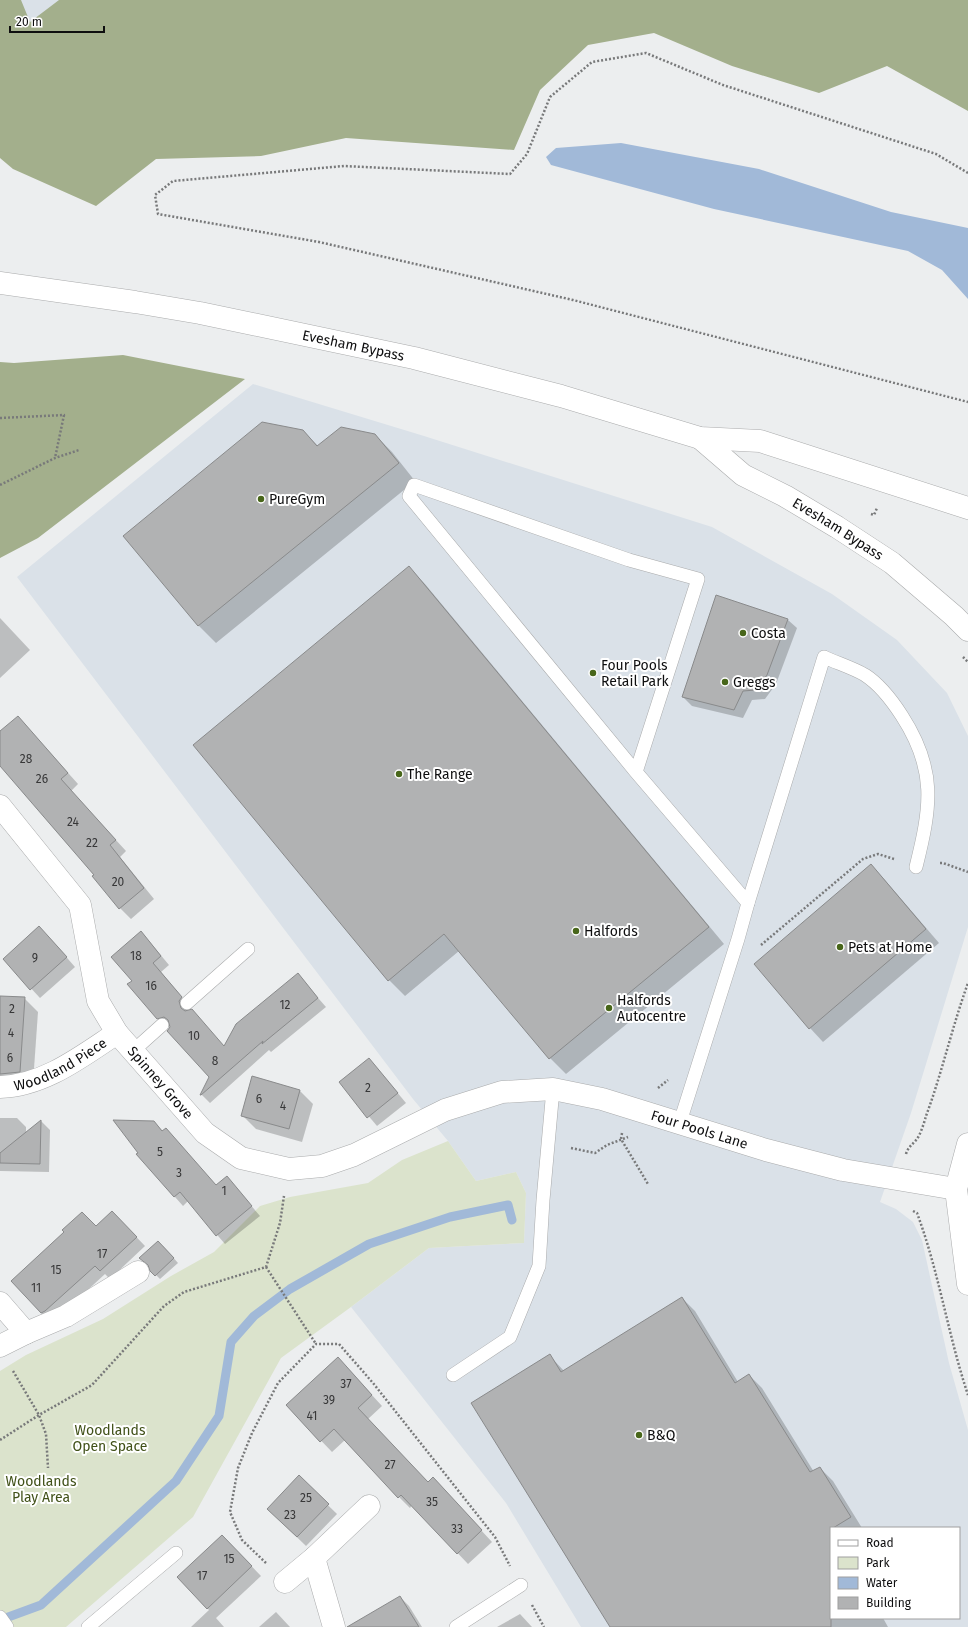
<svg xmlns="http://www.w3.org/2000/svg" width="968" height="1627" font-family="'Fira Sans',sans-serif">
<rect width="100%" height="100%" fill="#eceeef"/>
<g fill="#dae1e8" fill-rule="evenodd">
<path d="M19,0H65L30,22Z"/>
<path d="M253,384L424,436L712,527L832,594L897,640L947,693L968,736V927L911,1113L880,1202L896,1209L913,1222L922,1240L949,1363L968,1430V1627H581L506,1503L351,1307L429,1248L524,1243L526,1193L516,1172L476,1181L448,1141L413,1099L17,577ZM831,1528H959V1618H831Z"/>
</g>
<path fill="#dbe3cc" d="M448,1141L476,1181L516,1172L526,1193L524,1243L429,1248L351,1307L281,1358L193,1517L66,1627H0V1371L26,1355L103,1319L171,1276L214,1252L260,1206L290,1197L368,1183L402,1160Z"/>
<g fill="#a3af8c">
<path d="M0,0H21L30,22L59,0H968V111L887,66L819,93L732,66L654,33L588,45L540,90L514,150L346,138L261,156L156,159L96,206L13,169L0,158Z"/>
<path d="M123,355L245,379L38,538L0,558V362L14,363Z"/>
</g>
<path fill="#a1b9d8" d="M621,143L759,169L891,212L968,228V299L942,270L908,251L714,209L551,165L546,157L556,148Z"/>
<g fill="#0003">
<path d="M303,431L318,446L375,435L392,452L415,481L216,643L199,626L125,536Z"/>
<path d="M409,568L425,584L724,944L566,1074L550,1058L459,951L405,996L389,980Z"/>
<path d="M0,618L30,650L0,678Z"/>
<path d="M788,620L797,628L776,684L765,699L752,700L743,718L692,706L683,697Z"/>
<path d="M18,717L78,784L71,791L126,851L120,857L154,899L131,919L120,908L95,875L51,825L52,823L0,764V733Z"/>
<path d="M871,866L884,879L939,943L823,1042L810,1028Z"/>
<path d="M48,936L75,967L40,998L4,959Z"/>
<path d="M149,941L169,965L161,972L189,1006L188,1011L225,1047L298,975L326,1007L271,1052L269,1050L210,1103L201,1094L210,1077L170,1026L166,1027L158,1018L133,981Z"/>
<path d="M0,997L24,998L38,1012L33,1083L0,1081Z"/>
<path d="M377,1068L406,1103L377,1126L340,1082Z"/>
<path d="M253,1077L300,1091L313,1104L302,1142L256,1129L242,1115Z"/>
<path d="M0,1118H17L26,1127V1133L41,1121L50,1130L49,1172L0,1171Z"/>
<path d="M154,1122L216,1186L227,1177L260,1216L225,1244L188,1201L183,1206L137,1154Z"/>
<path d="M121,1221L145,1246L110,1279L105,1274L55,1320L50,1322L41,1313L96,1228Z"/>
<path d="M163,1246L178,1263L160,1279L151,1270L150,1266Z"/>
<path d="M682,1298L695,1311L738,1382L749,1375L762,1388L814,1472L820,1468L833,1481L862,1528H831V1618H883L888,1627H611L550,1356L564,1371Z"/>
<path d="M348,1369L382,1406L368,1419L428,1483L444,1490L492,1542L468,1564L412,1505L410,1508L399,1497L345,1440L332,1452L287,1405Z"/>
<path d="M299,1477L337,1514L306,1546L268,1509Z"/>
<path d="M231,1545L261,1576L216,1618L224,1627H191L209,1610L178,1577Z"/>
<path d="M400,1597L409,1606L422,1627H374Z"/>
<path d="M276,1612L290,1627H259Z"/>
<path d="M520,1614L532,1627H497Z"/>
</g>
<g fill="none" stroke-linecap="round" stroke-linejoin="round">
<path stroke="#a1b9d8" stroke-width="9" d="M0,1620L41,1605L176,1481L219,1416L231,1342L254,1316L290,1289L369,1244L450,1217L508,1205L512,1220"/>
</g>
<g fill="#b1b2b3" stroke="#898a8b">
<path d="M262,422L303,430L317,446L341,427L375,434L399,463L198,626L123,536Z"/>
<path d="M409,566L709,927L549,1059L444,934L388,981L193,745Z"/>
<path d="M716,595L788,619L767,675L756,690L743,691L734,710L682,697Z"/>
<path d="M18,716L68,773L61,779L116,840L110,845L144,888L119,909L92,876L94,875L0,766V731Z"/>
<path d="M871,864L926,929L809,1029L754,964Z"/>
<path d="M39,926L67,957L30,990L3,959Z"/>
<path d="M141,931L161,956L153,963L182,997L179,1001L181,1008L185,1011L192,1009L224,1046L236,1024L298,973L318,998L262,1044L263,1041L201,1095H200L209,1077L167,1031L170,1027L168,1020L164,1017L157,1019L127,984L132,981L111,957Z"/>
<path d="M0,996L25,997L20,1072L0,1074Z"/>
<path d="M369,1058L398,1093L367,1118L339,1082Z"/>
<path d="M252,1076L300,1090L289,1129L241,1116Z"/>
<path d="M41,1120L40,1164L0,1163V1153Z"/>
<path d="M113,1120L154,1121L162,1131L166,1128L216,1185L227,1176L252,1206L216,1236L180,1192L174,1197L136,1154L138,1153Z"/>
<path d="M112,1211L137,1237L100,1271L95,1266L45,1311L41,1313L11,1281L64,1232L62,1230L82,1212L96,1226Z"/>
<path d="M158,1241L174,1258L155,1276L150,1271L148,1265L139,1258Z"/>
<path d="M682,1297L735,1383L749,1374L810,1472L820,1467L851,1517L833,1528H831V1627H610L471,1403L550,1354L561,1372Z"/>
<path d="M338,1357L372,1395L358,1408L428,1482L433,1477L482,1530L457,1554L401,1495L398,1498L334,1429L320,1442L286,1405Z"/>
<path d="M299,1475L329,1504L297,1537L267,1509Z"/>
<path d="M222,1535L252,1566L207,1609L177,1577Z"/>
<path d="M400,1596L419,1627H347Z"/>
</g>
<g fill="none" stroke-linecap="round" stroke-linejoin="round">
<defs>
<g id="lane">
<path d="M636,772L698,579L629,560L414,485L409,496L636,772L748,903"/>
<path d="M187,1003L248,949"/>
<path d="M133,1051L162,1025"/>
<path d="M680,1122L738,939L748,903L824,657C837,663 853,668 865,675C879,684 893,702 902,716C937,770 931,807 916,867"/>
<path d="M453,1375L510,1337L539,1266L543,1200L553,1089"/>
<path d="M0,1617L7,1627"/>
<path d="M88,1627L176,1553"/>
<path d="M456,1627L521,1585"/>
</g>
<g id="street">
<path id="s1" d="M0,806L80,905L98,1001L117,1033L205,1133L241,1158L289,1169L322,1166L354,1155L445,1110L502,1092L553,1089L602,1099L766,1150L843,1170L956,1189"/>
<path id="s2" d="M0,1087C44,1086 82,1056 117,1033"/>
<path d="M0,1303L26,1333L0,1346"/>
<path d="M26,1333L66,1316L138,1272"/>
<path d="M314,1558L334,1627"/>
<path d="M285,1582L314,1558L369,1506"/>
</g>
<path id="secondary" d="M968,1144L956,1189L968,1284"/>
<g id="highway">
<path id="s3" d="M0,283L135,302L200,313L414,358L561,396L700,438L760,441L968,508"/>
<path id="s4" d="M700,438L743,475L785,496L837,527L892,563L954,616L968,630"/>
</g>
</defs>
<use href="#lane" stroke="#aaabac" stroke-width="14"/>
<use href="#street" stroke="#aaabac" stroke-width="23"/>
<use href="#secondary" stroke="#aaabac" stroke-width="23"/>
<use href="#highway" stroke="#aaabac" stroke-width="23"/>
<g stroke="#78797a" stroke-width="2.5" stroke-dasharray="2 2" stroke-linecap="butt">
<path d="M968,173L936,154L723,85L646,53L592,62L550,97L527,154L510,174L344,166L173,181L155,195L158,214L319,242L573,300L968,402"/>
<path d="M0,418L64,415L55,458"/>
<path d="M0,485L55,458L79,450"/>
<path d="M871,514L874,515L877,508"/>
<path d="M963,657L968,662"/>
<path d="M940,863H943L968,872"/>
<path d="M761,945L863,859L878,854L894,859"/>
<path d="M658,1088L668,1080"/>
<path d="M622,1133L621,1139L648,1184"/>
<path d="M571,1148L595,1153L607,1145L628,1137"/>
<path d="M906,1154C908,1147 913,1144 917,1139C921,1133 924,1123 926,1116C942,1073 952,1027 968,983"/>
<path d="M913,1211L917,1213C939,1272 948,1335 968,1395"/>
<path d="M266,1267L316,1344"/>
<path d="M13,1371L39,1415L46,1434L48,1468"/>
<path d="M0,1440L39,1415L92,1385L164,1306L184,1292L266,1267L280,1223L284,1196"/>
<path d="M266,1563L242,1540L230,1512L238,1468L252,1433L278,1383L316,1344H339L373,1383L495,1537L510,1566"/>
<path d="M532,1605L544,1627"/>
</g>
<use href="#lane" stroke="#fff" stroke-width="13"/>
<use href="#street" stroke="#fff" stroke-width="22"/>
<use href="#secondary" stroke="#fff" stroke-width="22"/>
<use href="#highway" stroke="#fff" stroke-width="22"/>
</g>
<g fill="#48661a" stroke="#fff" stroke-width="1.5">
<circle cx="261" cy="499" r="4"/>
<circle cx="743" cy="633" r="4"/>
<circle cx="593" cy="673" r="4"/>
<circle cx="725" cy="682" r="4"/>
<circle cx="399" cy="774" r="4"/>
<circle cx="576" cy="931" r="4"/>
<circle cx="840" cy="947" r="4"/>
<circle cx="609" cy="1008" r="4"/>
<circle cx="639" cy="1435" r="4"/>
</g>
<g text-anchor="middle" stroke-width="4" stroke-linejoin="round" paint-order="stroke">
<g font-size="12" fill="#373738">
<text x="26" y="763">28</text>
<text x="42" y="783">26</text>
<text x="73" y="826">24</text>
<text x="92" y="847">22</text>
<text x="118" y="886">20</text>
<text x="136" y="960">18</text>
<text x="35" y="962">9</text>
<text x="151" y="990">16</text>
<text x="285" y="1009">12</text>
<text x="12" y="1013">2</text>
<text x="11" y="1037">4</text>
<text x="194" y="1040">10</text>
<text x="10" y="1062">6</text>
<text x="215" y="1065">8</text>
<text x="368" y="1092">2</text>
<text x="259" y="1103">6</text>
<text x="283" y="1110">4</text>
<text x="160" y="1156">5</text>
<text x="179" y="1177">3</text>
<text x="224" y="1195">1</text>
<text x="102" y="1258">17</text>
<text x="56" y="1274">15</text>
<text x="36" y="1292">11</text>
<text x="346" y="1388">37</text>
<text x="329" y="1404">39</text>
<text x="312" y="1420">41</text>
<text x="390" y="1469">27</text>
<text x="306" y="1502">25</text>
<text x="432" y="1506">35</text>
<text x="290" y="1519">23</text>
<text x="457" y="1533">33</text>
<text x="229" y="1563">15</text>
<text x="202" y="1580">17</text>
</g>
<g font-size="14" fill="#0e0e0f" stroke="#fff">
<text dy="5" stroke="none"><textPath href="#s3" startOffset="359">Evesham Bypass</textPath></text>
<text dy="5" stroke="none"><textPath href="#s4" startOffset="166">Evesham Bypass</textPath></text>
<text dy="5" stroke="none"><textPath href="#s2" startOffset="65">Woodland Piece</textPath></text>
<text dy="5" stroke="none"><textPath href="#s1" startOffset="328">Spinney Grove</textPath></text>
<text dy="5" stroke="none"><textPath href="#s1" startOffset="920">Four Pools Lane</textPath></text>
</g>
<g font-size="14" fill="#0e0e0f" stroke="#fff" text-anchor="start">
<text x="269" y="504">PureGym</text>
<text x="751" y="638">Costa</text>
<text x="601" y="670">Four Pools<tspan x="601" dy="16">Retail Park</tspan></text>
<text x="733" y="687">Greggs</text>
<text x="407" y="779">The Range</text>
<text x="584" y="936">Halfords</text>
<text x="848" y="952">Pets at Home</text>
<text x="617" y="1005">Halfords<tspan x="617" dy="16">Autocentre</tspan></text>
<text x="647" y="1440">B&amp;Q</text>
</g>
<g font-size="14" fill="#415119" stroke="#fff">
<text x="110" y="1435">Woodlands<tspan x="110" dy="16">Open Space</tspan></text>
<text x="41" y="1486">Woodlands<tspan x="41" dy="16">Play Area</tspan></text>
</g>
</g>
<rect x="830" y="1527" width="130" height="92" fill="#ffffff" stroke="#9f9f9f"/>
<rect x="838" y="1540" width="20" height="6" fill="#ffffff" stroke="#9f9f9f"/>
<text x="866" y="1547" font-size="12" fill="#0e0e0f">Road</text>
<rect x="838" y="1557" width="20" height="12" fill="#dbe3cc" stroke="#9f9f9f"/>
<text x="866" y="1567" font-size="12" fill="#0e0e0f">Park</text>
<rect x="838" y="1577" width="20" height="12" fill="#a1b9d8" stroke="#9f9f9f"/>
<text x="866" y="1587" font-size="12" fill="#0e0e0f">Water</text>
<rect x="838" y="1597" width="20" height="12" fill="#b1b2b3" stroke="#9f9f9f"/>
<text x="866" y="1607" font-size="12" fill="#0e0e0f">Building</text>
<path d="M10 26v6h94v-6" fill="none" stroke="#0e0e0f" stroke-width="2"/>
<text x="16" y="26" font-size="12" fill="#0e0e0f" stroke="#ffffff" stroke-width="3" paint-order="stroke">20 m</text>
</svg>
